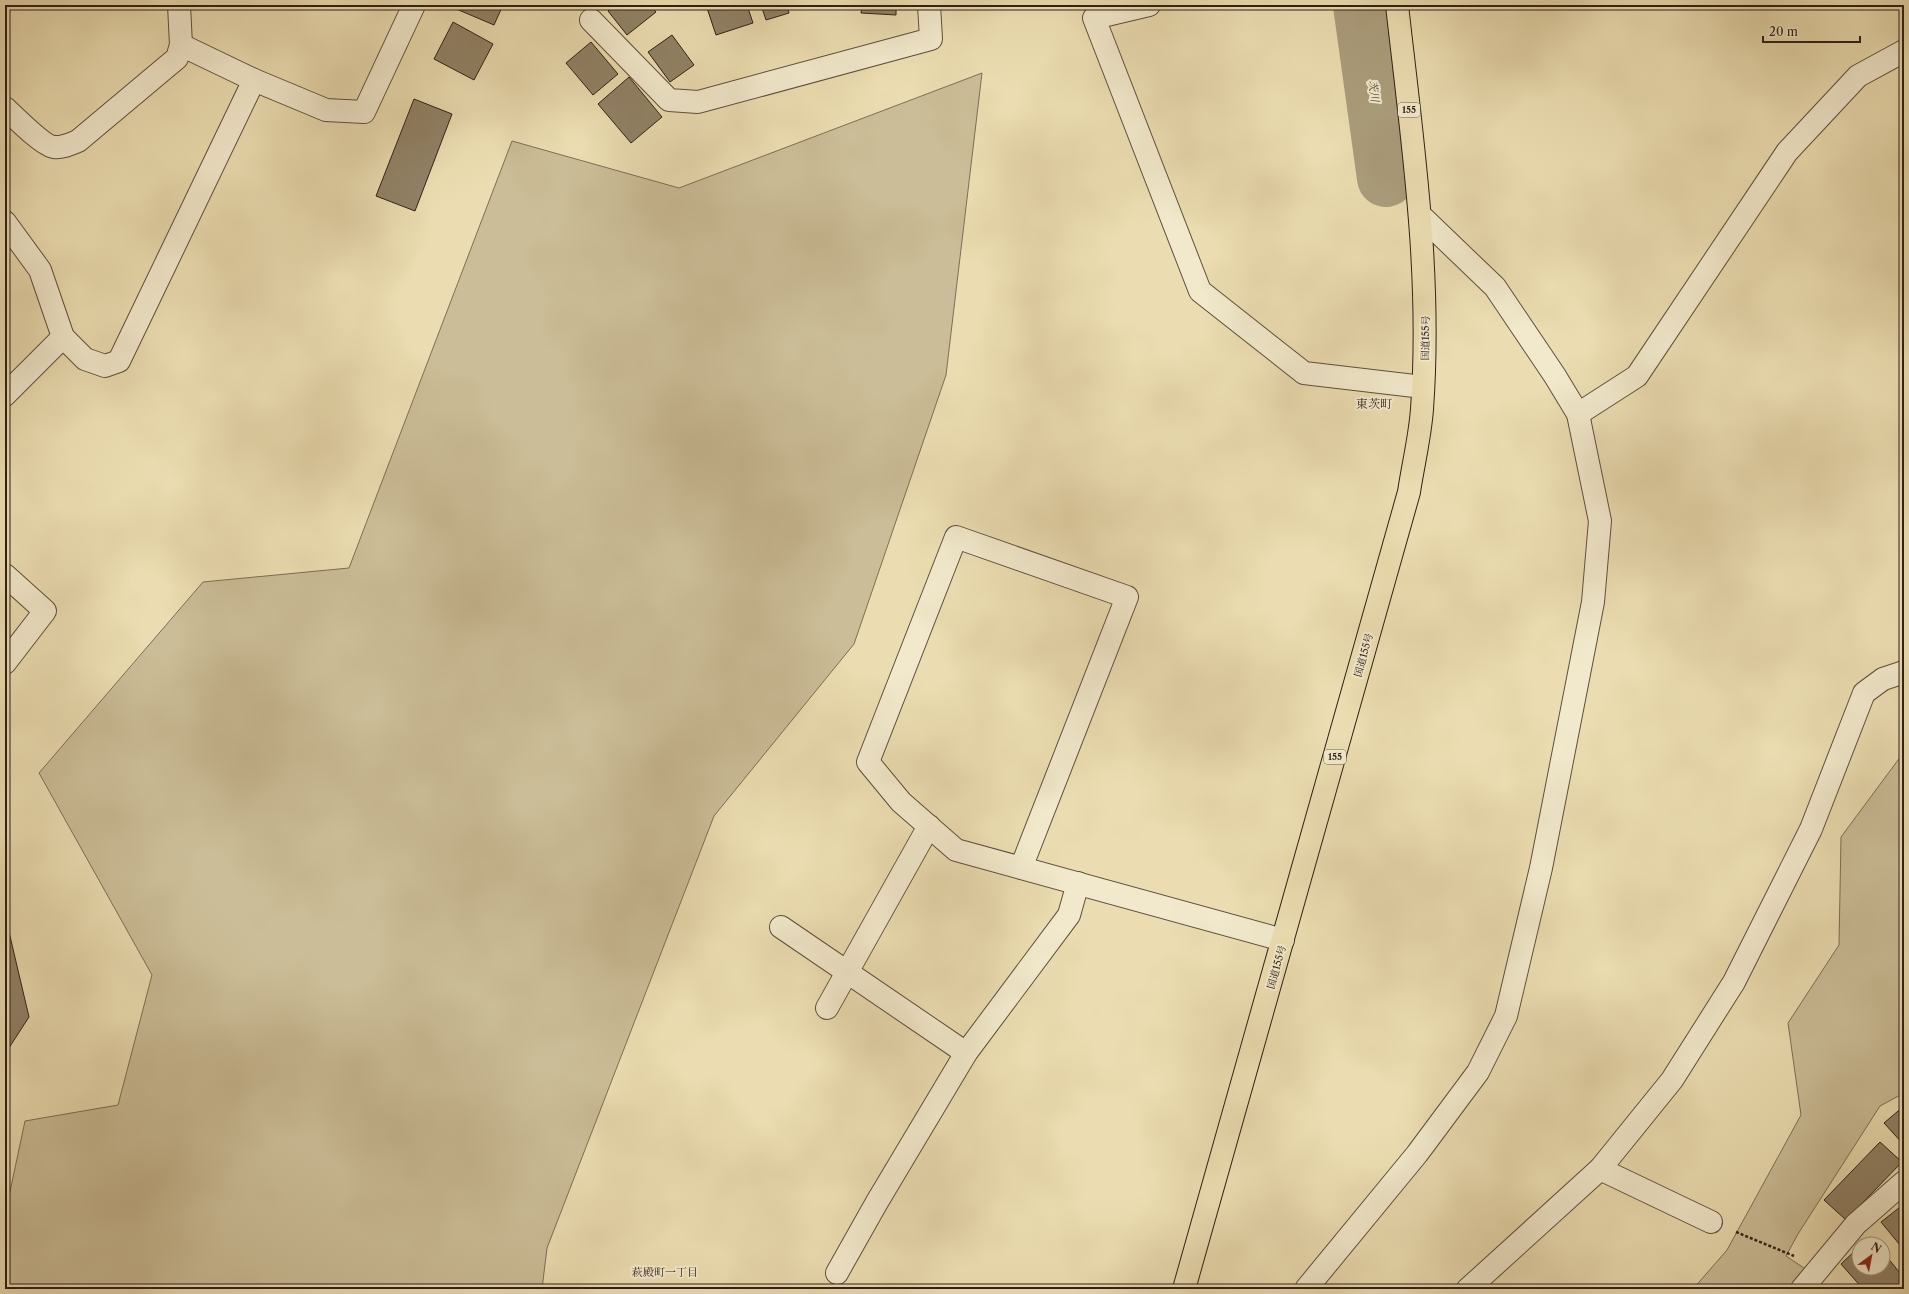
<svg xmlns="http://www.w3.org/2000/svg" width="1909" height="1294" font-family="'Libre Caslon Text','Noto Serif JP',serif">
<rect width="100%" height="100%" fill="#ebddb1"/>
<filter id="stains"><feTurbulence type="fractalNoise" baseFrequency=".005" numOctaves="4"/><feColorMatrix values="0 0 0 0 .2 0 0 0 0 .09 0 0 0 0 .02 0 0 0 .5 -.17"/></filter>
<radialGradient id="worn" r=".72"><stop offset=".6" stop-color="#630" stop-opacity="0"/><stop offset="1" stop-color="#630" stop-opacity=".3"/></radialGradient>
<g fill="#cbbd97" stroke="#7d6e56">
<path d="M982,73L946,375L854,644L714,816L547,1248L542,1289H5V1215L25,1121L118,1105L152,975L39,773L203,582L349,568L512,141L679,188Z"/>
<path d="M1904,752V1093L1880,1106L1798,1234L1786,1256L1810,1272L1795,1289H1693L1727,1250L1801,1115L1788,1023L1839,945L1841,837Z"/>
</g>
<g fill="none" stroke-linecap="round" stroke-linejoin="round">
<path stroke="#ab9d7c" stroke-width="58" d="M1362,5L1386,178"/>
</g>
<g fill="#918267" stroke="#2f2016">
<path d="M447,5H503L494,25Z"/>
<path d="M616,5H650L656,12L627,35L608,11Z"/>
<path d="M706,5H747L753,23L716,35Z"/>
<path d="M761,5H787L789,13L766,20Z"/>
<path d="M862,5H896V15L861,13Z"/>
<path d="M453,22L493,44L474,80L434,59Z"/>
<path d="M672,35L694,65L670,82L648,52Z"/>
<path d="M591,42L618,74L593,95L566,63Z"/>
<path d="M629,77L662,117L631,143L598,104Z"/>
<path d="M414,99L452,114L415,211L376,196Z"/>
<path d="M5,915L29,1017L5,1054Z"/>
<path d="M1904,1106V1145L1884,1123Z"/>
<path d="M1880,1142L1902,1162L1846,1220L1824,1200Z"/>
<path d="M1904,1204V1250L1881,1222Z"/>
<path d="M1870,1237L1876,1244H1862Z"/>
<path d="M1859,1247V1268H1883V1252L1904,1278V1289H1863L1841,1264Z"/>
</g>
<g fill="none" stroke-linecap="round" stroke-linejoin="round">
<defs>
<g id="minor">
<path d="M1149,5L1094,18L1200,291L1304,373L1423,387"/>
<path d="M591,20L669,100L698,102L931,39L929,5"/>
<path d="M181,45L254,80L326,110L364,112L414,5"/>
<path d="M5,108C14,116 43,146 54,147C63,148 70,144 78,141L177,58L181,45L179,5"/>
<path d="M5,222L40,270L63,337L85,359L105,366L119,361L254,80"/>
<path d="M5,395L63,337"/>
<path d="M1578,414L1637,376L1787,152L1858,76L1904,51"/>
<path d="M5,575L45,611L5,663"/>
<path d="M1021,868L1127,597L956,537L868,762L901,802L956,850L1283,940"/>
<path d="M781,927L966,1053"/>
<path d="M827,1008L929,826"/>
<path d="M1600,1169L1711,1222"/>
<path d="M837,1273L877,1202L966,1053L1069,915L1078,883"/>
<path d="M1306,1289L1417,1154L1478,1072L1506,1016L1541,868L1593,602L1600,521L1578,414L1555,376L1495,287L1421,216"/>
<path d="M1468,1289L1600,1169L1672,1080L1734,982L1811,829L1864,693L1883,679L1904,672"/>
<path d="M1802,1289L1856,1224L1904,1182"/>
</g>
<path id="highway" d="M1184,1289L1409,492C1413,465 1420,437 1422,409C1432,273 1412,139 1397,5"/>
</defs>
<use href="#minor" stroke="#5e4f3d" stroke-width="24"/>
<use href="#highway" stroke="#2f2016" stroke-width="24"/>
<path stroke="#2f2016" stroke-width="2.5" stroke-dasharray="3 2" stroke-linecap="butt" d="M1736,1232L1794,1256"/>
<use href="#minor" stroke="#f2e9cc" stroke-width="22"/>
<use href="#highway" stroke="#ebddb1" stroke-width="22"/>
</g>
<g text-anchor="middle" stroke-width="4" stroke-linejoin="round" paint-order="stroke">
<g fill="#f2e9cc" stroke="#6a5c4d" stroke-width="1">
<rect x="1398" y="103" width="22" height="14" rx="3"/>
<rect x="1324" y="750" width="22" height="14" rx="3"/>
</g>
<g font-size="9" font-weight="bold" fill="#2f2016">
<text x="1409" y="113">155</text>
<text x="1335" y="760">155</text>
</g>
<g font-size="10" fill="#2f2016" stroke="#f2e9cc">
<text transform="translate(1425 338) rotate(-89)" y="4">国道155号</text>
<text transform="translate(1363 655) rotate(-74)" y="4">国道155号</text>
<text transform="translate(1276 967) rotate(-74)" y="4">国道155号</text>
</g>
<g font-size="11" font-style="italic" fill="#5a4c3a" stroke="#f2e9cc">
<text transform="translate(1374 91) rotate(82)" y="4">茨川</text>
</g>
<g font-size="11" fill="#2f2016" stroke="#f2e9cc">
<text x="665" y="1276">萩殿町一丁目</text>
</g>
<g font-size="12" fill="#2f2016" stroke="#f2e9cc">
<text x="1374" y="408">東茨町</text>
</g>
</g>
<rect width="1909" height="1294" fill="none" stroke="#ebddb1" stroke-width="20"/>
<rect x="6" y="6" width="1897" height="1282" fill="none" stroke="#2f2016" stroke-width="2"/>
<rect x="10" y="10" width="1889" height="1274" fill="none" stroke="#2f2016"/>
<g transform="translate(1871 1256) rotate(32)"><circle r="19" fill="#f2e9cc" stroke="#a49983"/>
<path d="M0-3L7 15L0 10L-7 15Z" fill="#8f2418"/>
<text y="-6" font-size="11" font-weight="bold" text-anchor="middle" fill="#2f2016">N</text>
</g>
<path d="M1763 36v6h97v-6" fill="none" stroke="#2f2016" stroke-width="2"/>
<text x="1769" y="36" font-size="12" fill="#2f2016" stroke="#f2e9cc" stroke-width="3" paint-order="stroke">20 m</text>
<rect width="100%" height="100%" filter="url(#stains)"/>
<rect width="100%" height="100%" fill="url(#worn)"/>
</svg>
